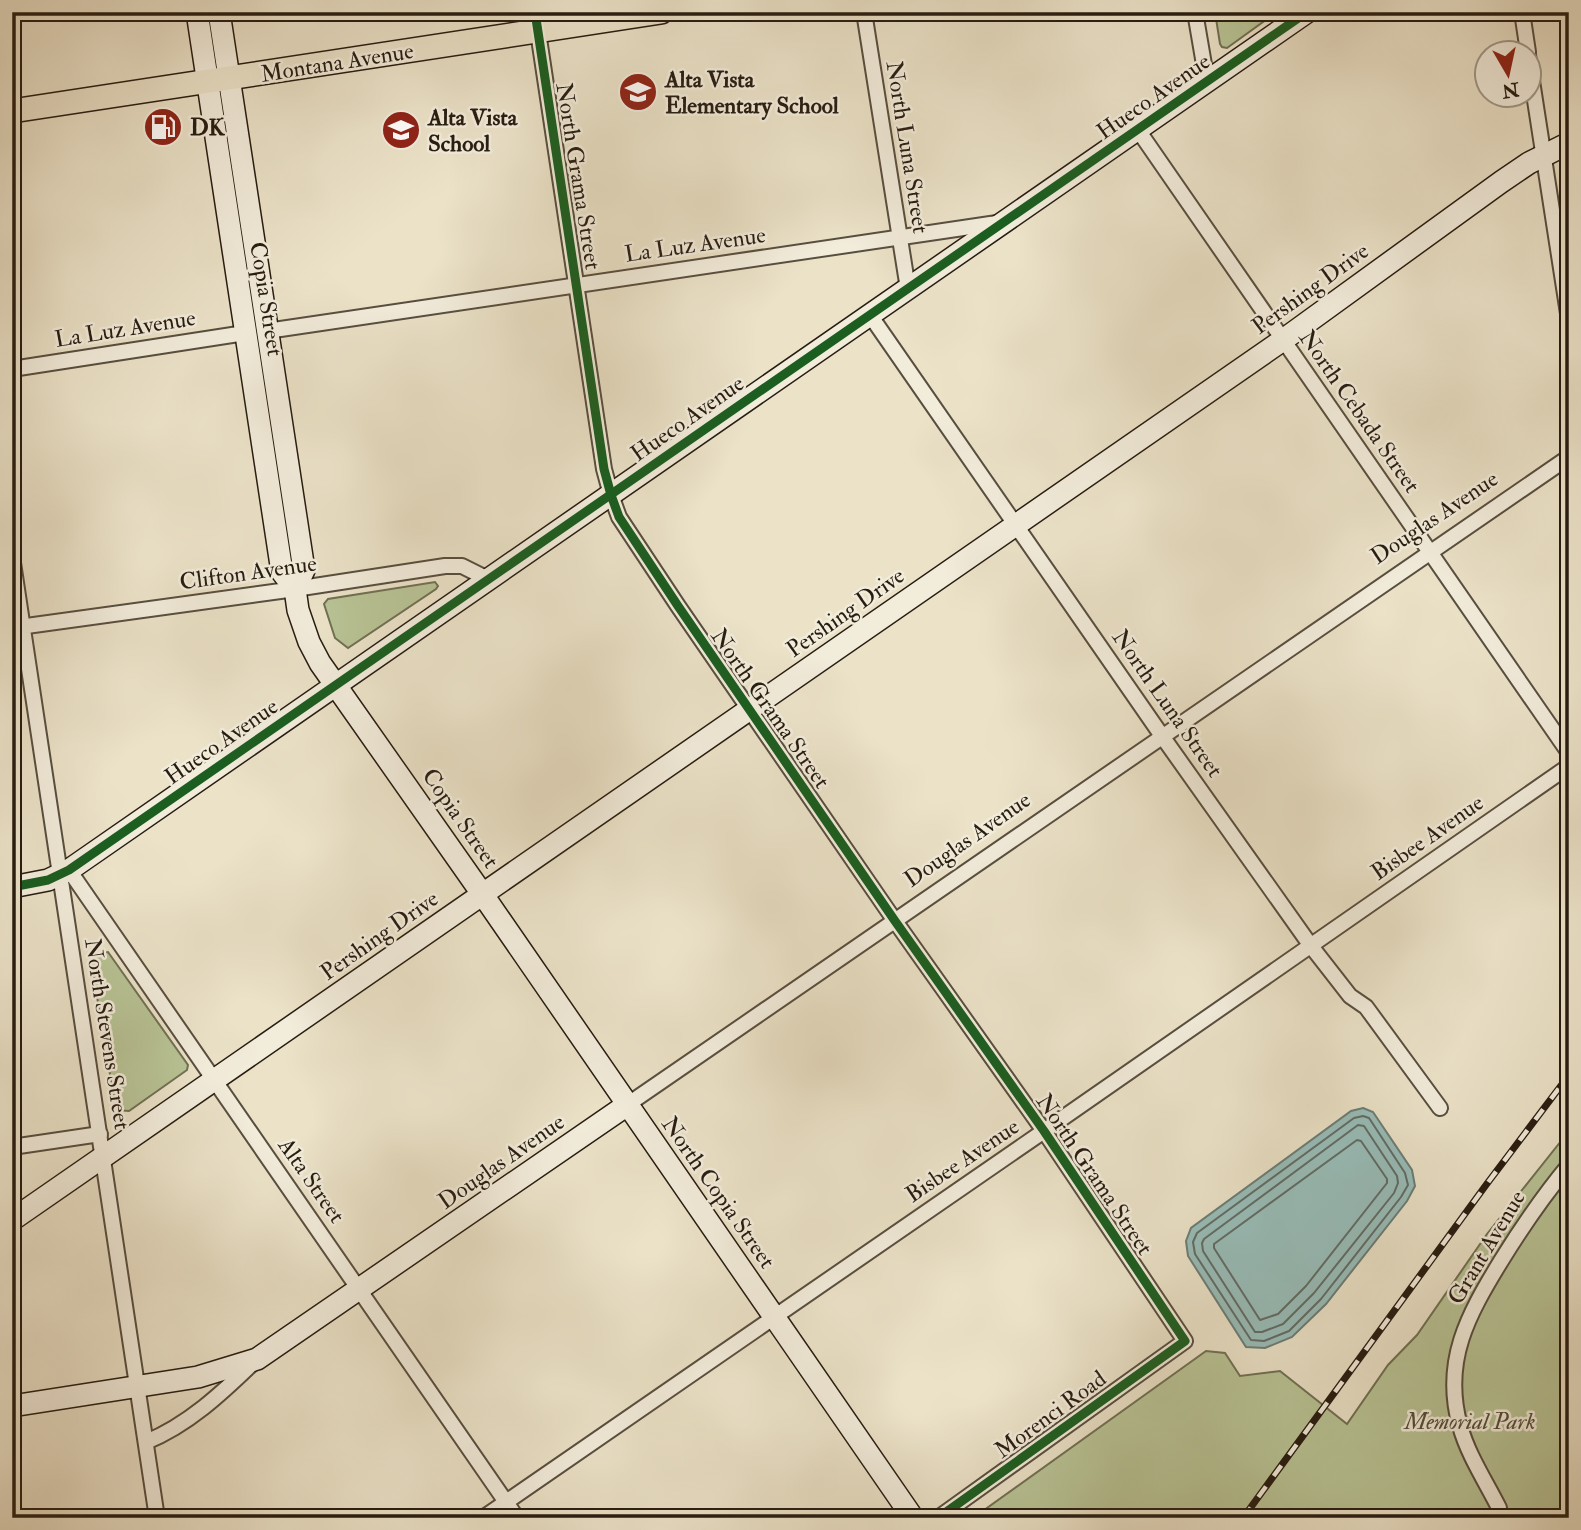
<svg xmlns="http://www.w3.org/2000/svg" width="1581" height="1530" font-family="'IM FELL Double Pica',serif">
<rect width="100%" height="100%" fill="#ebe2c8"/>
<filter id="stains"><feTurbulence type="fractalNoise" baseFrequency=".00286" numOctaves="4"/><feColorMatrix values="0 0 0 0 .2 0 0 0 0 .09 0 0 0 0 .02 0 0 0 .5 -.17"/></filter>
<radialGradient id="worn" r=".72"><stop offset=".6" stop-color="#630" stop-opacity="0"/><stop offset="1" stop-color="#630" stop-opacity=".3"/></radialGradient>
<g fill="#b8c395" stroke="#707053" stroke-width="2">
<path d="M1215,12H1277L1227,48L1222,47L1220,44Z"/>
<path d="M435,582L438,586L436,589L348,648L335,638L324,604L328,599Z"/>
<path d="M108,952L188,1065L187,1070L129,1111L116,1110L90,955Z"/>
<path d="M1569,1131V1518H973L1206,1351L1225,1353L1240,1376L1280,1371L1347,1424L1388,1365L1417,1335L1487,1234Z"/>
</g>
<path fill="#98bdb9" stroke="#6b7d76" stroke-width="2" d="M1363,1108L1373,1112L1412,1170L1415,1186L1407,1201L1326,1304L1292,1337L1265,1348L1246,1347L1188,1256L1186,1241L1191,1228L1351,1111Z"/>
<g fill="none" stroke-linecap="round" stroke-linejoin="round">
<g stroke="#606c65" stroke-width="2">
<path d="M1363,1116L1369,1118L1405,1173L1408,1185L1401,1197L1321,1299L1289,1331L1264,1341L1251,1340L1195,1254L1193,1242L1197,1233L1354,1118Z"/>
<path d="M1358,1125L1364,1126L1397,1176L1398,1183L1394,1193L1314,1293L1283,1324L1262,1332H1255L1203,1251L1202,1243L1204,1239Z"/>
<path d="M1357,1140L1361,1141L1387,1179V1183L1306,1286L1278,1314L1260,1320L1214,1248V1244Z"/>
</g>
<defs>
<g id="street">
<path d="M535,12L604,469L611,495L619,517L678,606L895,921L1044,1131L1185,1341L938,1518"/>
<path d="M864,12L908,289"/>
<path d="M1195,12L1207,82"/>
<path d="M1522,12L1528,52"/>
<path d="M1528,55L1569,320"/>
<path d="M1138,130L1569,753"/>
<path d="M870,315L1162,736L1311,946L1350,996L1366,1007L1440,1108"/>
<path d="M267,331L997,223"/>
<path d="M12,369L245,333"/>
<path d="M12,556L157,1518"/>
<path d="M12,628L295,589L445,566H462L488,579"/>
<path d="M69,870L517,1518"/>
<path d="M627,1105L1569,457"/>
<path d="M12,1147L100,1134"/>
<path d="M146,1442C188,1425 222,1393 254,1362"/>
<path d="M483,1518L1044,1131L1569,766"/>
<path d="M1499,1518V1508C1486,1482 1468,1455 1460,1426C1442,1361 1468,1315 1501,1261C1522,1227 1544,1195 1569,1165"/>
</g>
<g id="secondary">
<path d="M197,12L282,572L295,589L298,610L309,642L320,663L483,895L913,1518"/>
<path d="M219,12L304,570L295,589"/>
<path d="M12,887L48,880L69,870L1307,12"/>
<path d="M12,1220L1283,340L1501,182L1529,163L1569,143"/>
<path d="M12,1406L198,1377L257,1359L627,1105"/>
</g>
<path id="primary" d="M12,111L661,12"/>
</defs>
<use href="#street" stroke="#584e3f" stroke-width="18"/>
<use href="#secondary" stroke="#271c11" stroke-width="24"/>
<use href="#primary" stroke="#271c11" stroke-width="26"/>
<use href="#street" stroke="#f2ecdb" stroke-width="14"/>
<use href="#secondary" stroke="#f2ecdb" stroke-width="21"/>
<use href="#primary" stroke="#ebe2c8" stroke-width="23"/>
<defs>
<path id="rail" d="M1243,1518L1486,1185L1569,1075"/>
</defs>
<use href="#rail" stroke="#271c11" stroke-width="7"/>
<use href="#rail" stroke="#f2ecdb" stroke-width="4.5" stroke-dasharray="13" stroke-linecap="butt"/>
<defs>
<g id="cycleway">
<path d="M535,12L604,469L611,495L619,517L678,606L895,921L1044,1131L1185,1341L938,1518"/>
<path d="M12,887L48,880L69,870L1307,12"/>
</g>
</defs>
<use href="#cycleway" stroke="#f2ecdb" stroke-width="13"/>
<use href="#cycleway" stroke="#1b5e20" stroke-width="9"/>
</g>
<defs>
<symbol id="school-disc" viewBox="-11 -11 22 22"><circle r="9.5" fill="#8f2418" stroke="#f2ecdb"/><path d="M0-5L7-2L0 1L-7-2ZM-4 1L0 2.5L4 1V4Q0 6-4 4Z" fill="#fff"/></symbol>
<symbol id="fuel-disc" viewBox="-11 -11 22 22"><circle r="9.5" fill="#8f2418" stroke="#f2ecdb"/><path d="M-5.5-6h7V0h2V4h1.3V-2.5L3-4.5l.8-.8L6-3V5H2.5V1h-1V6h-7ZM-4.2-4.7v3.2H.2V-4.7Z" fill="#fff"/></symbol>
</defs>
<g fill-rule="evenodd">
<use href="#school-disc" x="616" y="70" width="44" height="44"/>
<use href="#fuel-disc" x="141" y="105" width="44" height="44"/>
<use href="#school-disc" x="379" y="108" width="44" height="44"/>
</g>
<g text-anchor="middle" stroke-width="5" stroke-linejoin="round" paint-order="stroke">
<g font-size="23" fill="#271c11" stroke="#f2ecdb">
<text transform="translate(337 62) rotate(-9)" y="8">Montana Avenue</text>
<text transform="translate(1153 96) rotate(-35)" y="8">Hueco Avenue</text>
<text transform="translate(908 147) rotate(81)" y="8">North Luna Street</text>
<text transform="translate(579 176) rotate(81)" y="8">North Grama Street</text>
<text transform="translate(695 244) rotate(-8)" y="8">La Luz Avenue</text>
<text transform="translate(1310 288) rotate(-36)" y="8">Pershing Drive</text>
<text transform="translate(267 299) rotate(81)" y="8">Copia Street</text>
<text transform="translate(125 328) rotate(-9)" y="8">La Luz Avenue</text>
<text transform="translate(1360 411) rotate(55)" y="8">North Cebada Street</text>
<text transform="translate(687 418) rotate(-35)" y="8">Hueco Avenue</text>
<text transform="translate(1434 517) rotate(-34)" y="8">Douglas Avenue</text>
<text transform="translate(248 572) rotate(-8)" y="8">Clifton Avenue</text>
<text transform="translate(845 612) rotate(-35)" y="8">Pershing Drive</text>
<text transform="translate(1168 703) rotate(55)" y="8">North Luna Street</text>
<text transform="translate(771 708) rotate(55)" y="8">North Grama Street</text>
<text transform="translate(221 741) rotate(-35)" y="8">Hueco Avenue</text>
<text transform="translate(461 818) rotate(55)" y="8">Copia Street</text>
<text transform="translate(1427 837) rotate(-35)" y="8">Bisbee Avenue</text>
<text transform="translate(967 839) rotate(-35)" y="8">Douglas Avenue</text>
<text transform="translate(379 935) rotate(-35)" y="8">Pershing Drive</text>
<text transform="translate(108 1034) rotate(81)" y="8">North Stevens Street</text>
<text transform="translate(962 1160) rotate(-34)" y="8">Bisbee Avenue</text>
<text transform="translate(501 1161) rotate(-35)" y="8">Douglas Avenue</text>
<text transform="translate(1095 1174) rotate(56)" y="8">North Grama Street</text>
<text transform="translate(312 1180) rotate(55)" y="8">Alta Street</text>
<text transform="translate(719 1192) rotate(55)" y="8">North Copia Street</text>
<text transform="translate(1486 1247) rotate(-59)" y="8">Grant Avenue</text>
<text transform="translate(1050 1414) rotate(-36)" y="8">Morenci Road</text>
</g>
<g font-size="23" font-weight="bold" fill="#271c11" stroke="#f2ecdb" text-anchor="start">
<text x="665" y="87">Alta Vista<tspan x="665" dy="26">Elementary School</tspan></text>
<text x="428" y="125">Alta Vista<tspan x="428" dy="26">School</tspan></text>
<text x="190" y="135">DK</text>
</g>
<g font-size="23" font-style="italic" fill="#524e39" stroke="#f2ecdb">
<text x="1470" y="1429">Memorial Park</text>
</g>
</g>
<rect width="1581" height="1530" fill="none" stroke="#ebe2c8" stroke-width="42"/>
<rect x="14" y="14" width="1553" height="1502" fill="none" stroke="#271c11" stroke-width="3.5"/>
<rect x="21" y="21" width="1539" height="1488" fill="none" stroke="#271c11" stroke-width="2"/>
<g transform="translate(1508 74) rotate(171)"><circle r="33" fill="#f2ecdb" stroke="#a1998a" stroke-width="2"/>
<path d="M0-5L12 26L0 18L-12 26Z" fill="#8f2418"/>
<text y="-10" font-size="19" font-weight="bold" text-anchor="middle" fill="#271c11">N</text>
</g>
<rect width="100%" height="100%" filter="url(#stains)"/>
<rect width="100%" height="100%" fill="url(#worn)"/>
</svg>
